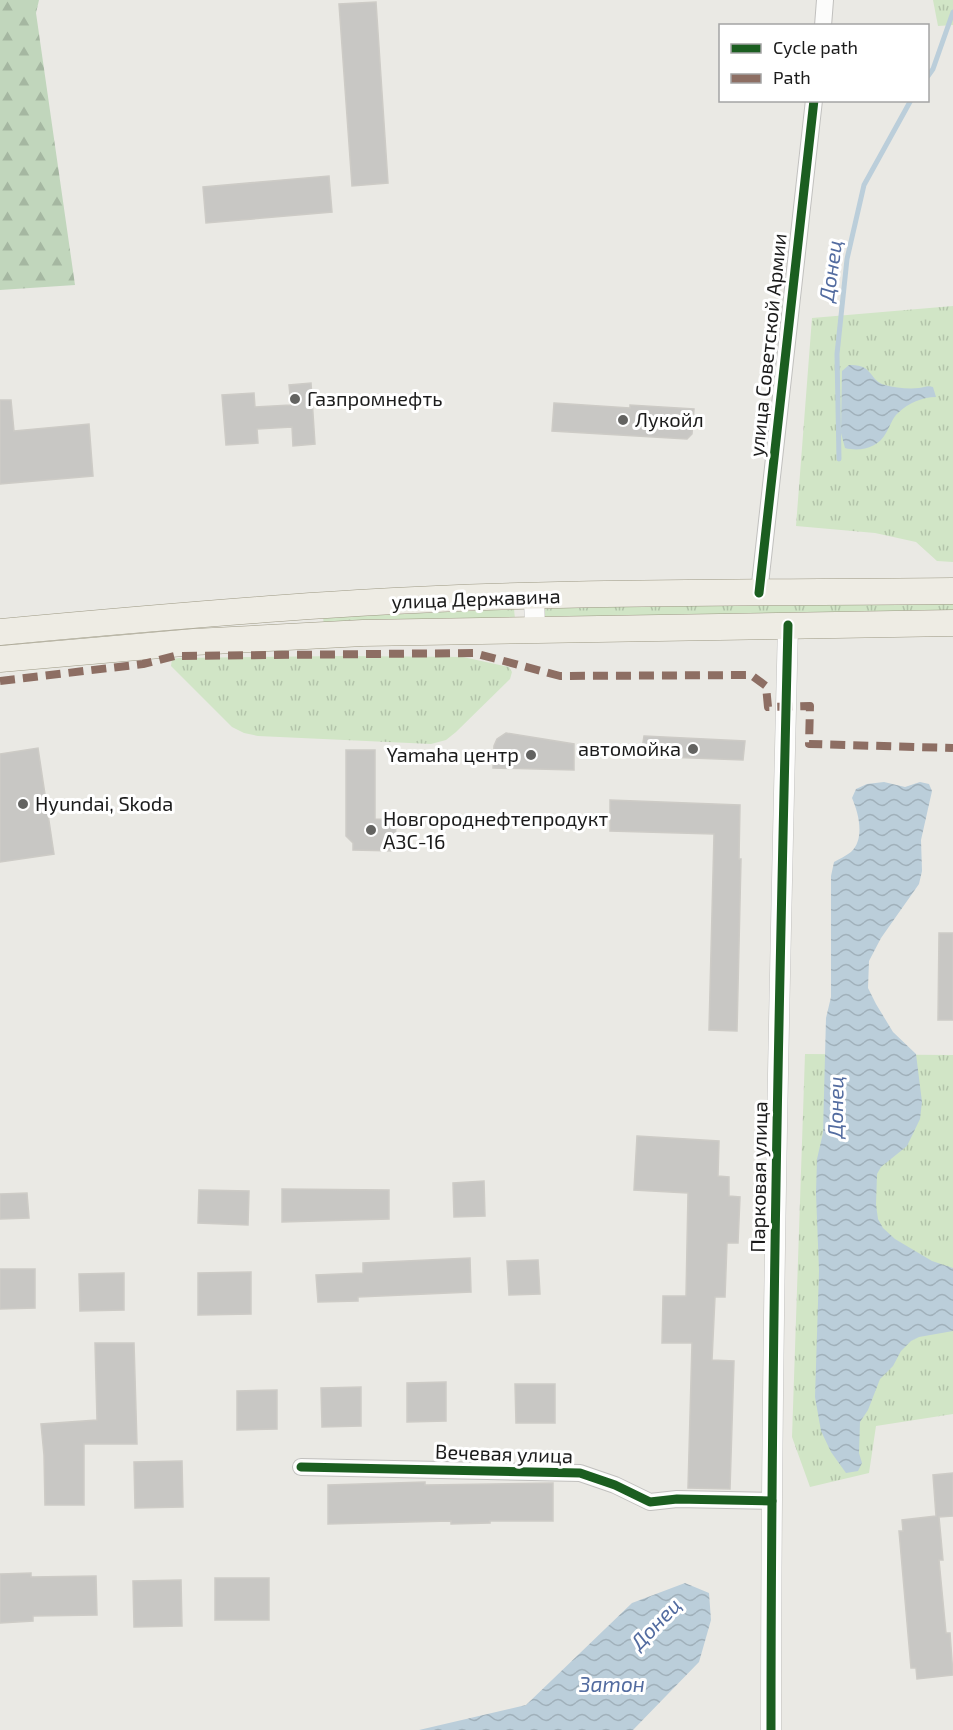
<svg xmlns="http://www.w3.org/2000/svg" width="953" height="1730" font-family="'Exo 2',sans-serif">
<defs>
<pattern id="grass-tufts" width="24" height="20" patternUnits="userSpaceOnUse" patternTransform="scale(1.5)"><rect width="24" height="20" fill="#d1e5c6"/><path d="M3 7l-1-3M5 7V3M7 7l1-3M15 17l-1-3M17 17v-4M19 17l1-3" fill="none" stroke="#b3c4aa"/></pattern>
<pattern id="forest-firs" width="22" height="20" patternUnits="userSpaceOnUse" patternTransform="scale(1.5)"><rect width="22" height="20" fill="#c1d6bc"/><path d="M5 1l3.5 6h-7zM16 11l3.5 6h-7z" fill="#a5b7a1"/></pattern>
<pattern id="water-waves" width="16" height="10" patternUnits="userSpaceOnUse" patternTransform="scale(1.5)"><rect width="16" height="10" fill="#bbceda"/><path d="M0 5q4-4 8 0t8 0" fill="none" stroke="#a0b0ba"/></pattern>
</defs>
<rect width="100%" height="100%" fill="#eae9e4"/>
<g fill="url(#grass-tufts)">
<path d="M933,0H953V25L938,26Z"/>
<path d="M953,306V562L937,561L916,542L875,533L796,526L812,318Z"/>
<path d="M953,601V613L544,618V605Z"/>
<path d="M514,609L515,619L324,626L323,617Z"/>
<path d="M344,656L463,657L509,667L512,672L510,679L456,732L446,740L431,744L258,736L244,733L232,727L171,666L172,659L179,658Z"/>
<path d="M805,1054L953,1055V1414L876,1426L869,1473L810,1487L792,1437Z"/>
</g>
<path fill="url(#forest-firs)" d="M0,0H39L36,13L75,285L0,290Z"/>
<g fill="url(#water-waves)">
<path d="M849,365C874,364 869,381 885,385C895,388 909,389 919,388C925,387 927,385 933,387L936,397C923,397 908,403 898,413C892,418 890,427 886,433C878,448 860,452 845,448L841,433L842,371Z"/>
<path d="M884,782L905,787L920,782L929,784L932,791L921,840L922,871L919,884L881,938L869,961L868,988L876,1004L893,1032L916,1054L922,1102L920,1119L907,1146L881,1167L877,1174L876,1205L878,1219L883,1228L895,1239L932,1261L953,1268V1331L919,1337L911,1341L901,1351L893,1366L880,1379L868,1410L860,1422L859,1453L862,1463L858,1471L846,1473L831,1452L821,1431L815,1397L819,1271L816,1193L817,1159L823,1133L826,1018L831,997V876L834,862C839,859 846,856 851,852C865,839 859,814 852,798L856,789L867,784Z"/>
<path d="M685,1583L709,1593L711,1620L699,1662L633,1730H419L526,1705L632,1603Z"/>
</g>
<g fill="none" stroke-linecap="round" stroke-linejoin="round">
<g stroke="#bbceda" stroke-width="5">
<path d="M928,76L933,69L953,12"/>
<path d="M839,459L837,354L847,259L864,185L911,100"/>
</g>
</g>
<g fill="#c8c7c4" stroke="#cdcbc6" stroke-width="1.5">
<path d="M376,2L388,183L352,186L339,4Z"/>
<path d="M329,176L332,212L206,223L203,187Z"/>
<path d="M311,383L315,444L293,446L292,427L257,429L258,443L226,445L222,395L254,393L255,407L291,405L289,385Z"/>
<path d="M0,400H11L14,431L89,424L93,476L0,484Z"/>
<path d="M554,403L630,408V405L694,409L692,434L687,439L552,431Z"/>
<path d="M506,733L574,744V770L493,768L494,746L497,739Z"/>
<path d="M644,736L745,741L743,760L641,756Z"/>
<path d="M38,748L54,854L0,862V754Z"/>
<path d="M346,750H375V819L396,820L395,851L353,850V843L346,836Z"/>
<path d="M610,800L740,805L739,859H741L737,1031L709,1030L714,834L610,831Z"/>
<path d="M939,933H953V1020H938Z"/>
<path d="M637,1136L719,1141L718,1176L729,1177V1196L740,1197L738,1243H727L725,1297H715L712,1360L734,1361L730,1489L688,1488L692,1343H662L663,1296H686L688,1193L634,1190Z"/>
<path d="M484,1181L485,1216L454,1217L453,1183Z"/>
<path d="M282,1189L389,1190V1219L282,1222Z"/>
<path d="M199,1190L249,1191L248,1225L198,1223Z"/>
<path d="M27,1193L29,1218L0,1219V1194Z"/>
<path d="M470,1258L471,1292L358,1297V1301L318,1302L316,1275L363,1273V1263Z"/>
<path d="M538,1260L540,1294L509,1295L507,1261Z"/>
<path d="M0,1269H35V1308L0,1309Z"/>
<path d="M251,1272V1314L198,1315V1273Z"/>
<path d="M124,1273V1310L80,1311L79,1274Z"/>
<path d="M95,1343H134L137,1444H84V1505H45L44,1455L41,1424L97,1420Z"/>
<path d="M446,1382V1421L407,1422V1383Z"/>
<path d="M515,1384H555V1423H516Z"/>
<path d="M361,1387V1426L322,1427L321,1388Z"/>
<path d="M277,1390V1429L237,1430V1391Z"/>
<path d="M182,1461L183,1507L135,1508L134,1462Z"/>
<path d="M953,1473V1516L939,1517L943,1560H939L946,1633H950L953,1675L917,1679L916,1668H911L899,1531H903L902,1520L936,1516L933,1475Z"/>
<path d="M425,1482V1485L553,1483V1521H490V1523L451,1524V1521L328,1524V1485Z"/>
<path d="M31,1573V1577L96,1576L97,1615L33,1616V1621L0,1623V1574Z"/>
<rect x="215" y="1578" width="54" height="42"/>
<path d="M181,1580L182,1626L134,1627L133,1581Z"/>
</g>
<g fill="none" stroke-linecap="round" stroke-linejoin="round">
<defs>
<g id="minor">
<path d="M823,26L825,0"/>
<path d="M759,593L814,100"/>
<path d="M301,1467L580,1473L615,1485L650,1502L677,1499L772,1501"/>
</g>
<g id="tertiary">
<path d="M534,596L535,629"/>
<path d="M771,1730C771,1362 779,993 788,625"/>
</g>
<g id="primary">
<path d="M0,632C119,621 239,610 358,603C556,591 755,593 953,591"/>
<path d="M0,659L194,642L363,633L953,623"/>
</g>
</defs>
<use href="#minor" stroke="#c1c0be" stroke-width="18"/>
<use href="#tertiary" stroke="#c1c0be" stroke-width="21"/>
<use href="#primary" stroke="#9d9984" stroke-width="27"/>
<use href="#minor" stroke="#fcfcfb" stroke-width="16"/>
<use href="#tertiary" stroke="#fcfcfb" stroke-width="20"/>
<use href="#primary" stroke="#eeece4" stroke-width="26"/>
<path stroke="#8d6e63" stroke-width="8" stroke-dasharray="15 8" stroke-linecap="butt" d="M0,681L143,664L175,656L474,653L560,676L751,675L766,686L768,707L810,706L809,744L953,748"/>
<defs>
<g id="cycleway">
<path d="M759,593L814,100"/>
<path d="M301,1467L580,1473L615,1485L650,1502L677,1499L772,1501"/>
<path d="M771,1730C771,1362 779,993 788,625"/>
</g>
</defs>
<use href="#cycleway" stroke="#fff" stroke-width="13"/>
<use href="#cycleway" stroke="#1b5e20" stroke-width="9"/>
</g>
<g fill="#636361" stroke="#fff" stroke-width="2">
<circle cx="295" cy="399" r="6"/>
<circle cx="623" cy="420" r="6"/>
<circle cx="693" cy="749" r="6"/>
<circle cx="531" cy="755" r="6"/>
<circle cx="23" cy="804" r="6"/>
<circle cx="371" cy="830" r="6"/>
</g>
<g text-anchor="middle" stroke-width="6" stroke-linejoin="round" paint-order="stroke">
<g font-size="20" fill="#1b1b1b" stroke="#fff">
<text transform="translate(768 345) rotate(-84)" y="7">улица Советской Армии</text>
<text transform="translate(476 599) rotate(-2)" y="7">улица Державина</text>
<text transform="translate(759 1177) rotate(-89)" y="7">Парковая улица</text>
<text transform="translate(504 1454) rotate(2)" y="7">Вечевая улица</text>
</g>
<g font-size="20" fill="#1b1b1b" stroke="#fff" text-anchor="start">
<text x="307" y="406">Газпромнефть</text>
<text x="635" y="427">Лукойл</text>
<text x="681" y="756" text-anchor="end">автомойка</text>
<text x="519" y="762" text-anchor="end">Yamaha центр</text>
<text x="35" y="811">Hyundai, Skoda</text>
<text x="383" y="826">Новгороднефтепродукт<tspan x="383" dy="23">АЗС-16</tspan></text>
</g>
<g font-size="21" font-style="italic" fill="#536ca0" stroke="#fff">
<text transform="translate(831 271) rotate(-82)" y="7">Донец</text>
<text transform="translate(836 1107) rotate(-89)" y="7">Донец</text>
<text transform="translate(656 1624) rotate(-46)" y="7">Донец</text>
<text x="612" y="1692">Затон</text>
</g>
</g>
<rect x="719" y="24" width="210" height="78" fill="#ffffff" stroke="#a4a4a4" stroke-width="1.5"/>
<rect x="731" y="44" width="30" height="9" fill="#1b5e20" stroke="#a4a4a4" stroke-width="1.5"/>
<text x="773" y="54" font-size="18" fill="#1b1b1b">Cycle path</text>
<rect x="731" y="74" width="30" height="9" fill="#8d6e63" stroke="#a4a4a4" stroke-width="1.5"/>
<text x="773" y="84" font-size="18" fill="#1b1b1b">Path</text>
</svg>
